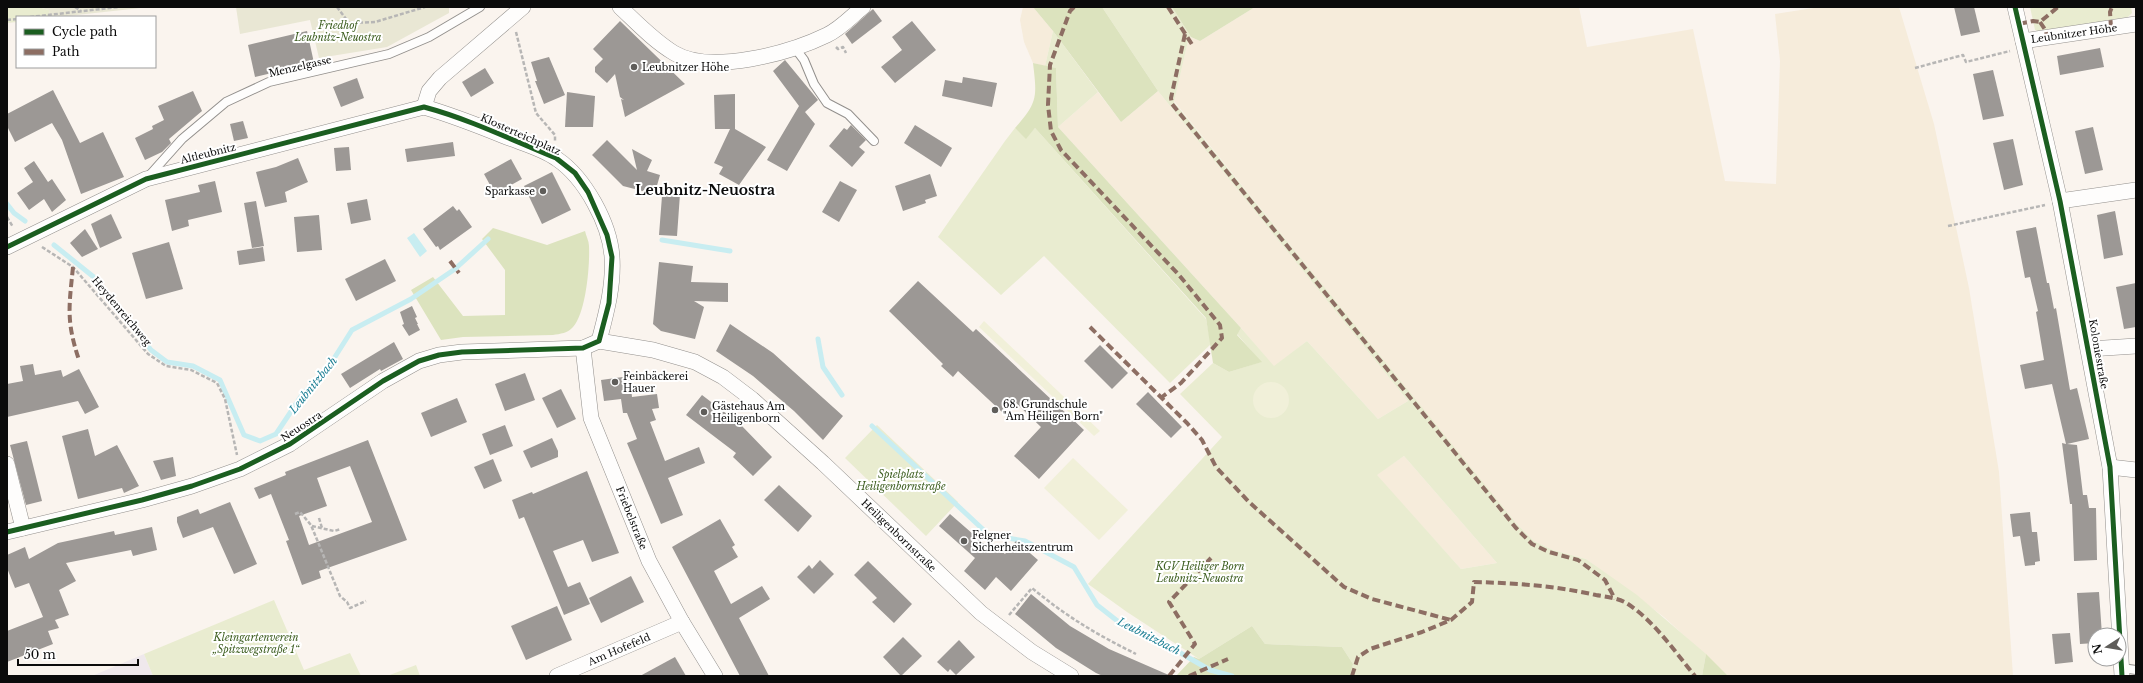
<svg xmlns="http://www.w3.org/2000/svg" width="2143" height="683" font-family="'Libre Baskerville',serif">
<rect width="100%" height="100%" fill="#faf4ee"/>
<path fill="#efe8ec" d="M144,654L153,676H92Z"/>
<g fill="#f6ecdb">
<path d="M1023,7H1033L1053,31L1045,66L1033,63L1024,42L1020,20Z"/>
<path d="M1255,7H1579L1587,47L1693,29L1725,181L1776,184L1780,61L1775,14L1820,7H1899L1934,124L1969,288L1999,472L2013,676H1728L1664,617L1586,559L1553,550L1534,541L1516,523L1484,485L1174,101L1188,41L1191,37L1200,41Z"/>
<path d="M1158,91L1300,267L1408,401L1378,419L1307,341L1274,367L1241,328L1058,127L1098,92L1121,122Z"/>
<path d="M1404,456L1497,563L1461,569L1376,475Z"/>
</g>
<g fill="#e9ecd0" fill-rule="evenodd">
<path d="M7,7H38L49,10L50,17H17V22L7,23Z"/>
<path d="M1102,7H1172L1191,37L1188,41L1174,102L1516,523L1534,541L1553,550L1586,559L1637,595L1706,654L1702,676H1350L1353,664L1342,647L1265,644L1252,626L1199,659L1127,612L1088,584L1222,437L1180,394L1213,363L1229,372L1261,362L1237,334L1241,328L1274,366L1307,341L1378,419L1408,401L1158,91ZM1404,456L1497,563L1461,569L1377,475Z"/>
<path d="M2030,7H2131L2132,13L2128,17L2040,32L2035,30Z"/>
<path d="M1053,31L1098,92L1058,127L1056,68L1045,66Z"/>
<path d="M1015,128L1026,138L1035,128L1206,319L1211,344L1170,383L1044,256L1001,295L938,237L1005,141Z"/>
<path d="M877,425L958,502L926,536L845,458Z"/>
<path d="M274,600L304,670L350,653L361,676H153L144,654Z"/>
<path d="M416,665L420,676H387Z"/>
</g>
<g fill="#dce3be">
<path d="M1033,7H1102L1158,91L1121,122L1053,31Z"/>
<path d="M1172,7H1255L1200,41L1191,37Z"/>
<path d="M1033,63L1056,68L1058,127L1241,328L1237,335L1262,362L1229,372L1213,363L1206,318L1035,128L1026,139L1015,128C1038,102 1037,97 1033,63Z"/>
<path d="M493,228L547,245L585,231C586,236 589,241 589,246C590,265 586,313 573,327C568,333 560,334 553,335L463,337L441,340L411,290L433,277L463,316L505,315V270L482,239Z"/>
<path d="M1252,626L1265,644L1342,647L1353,664L1350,676H1176L1194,657L1199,659Z"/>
<path d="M1706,654L1728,676H1702Z"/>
</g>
<g fill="#e9e7d4">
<path d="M38,7H150L58,17H50L49,10Z"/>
<path d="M236,7H449V13L387,47L319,58L310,20L240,34Z"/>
</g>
<g fill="#f1f0d9">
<path d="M984,321L1100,431L1094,436L979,327Z"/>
<circle cx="1271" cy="400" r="18"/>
<path d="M1073,458L1128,510L1099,540L1044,488Z"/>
</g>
<path fill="#c8edf1" d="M414,233L427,251L420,257L407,238Z"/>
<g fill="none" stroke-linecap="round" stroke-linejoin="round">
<g stroke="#c8edf1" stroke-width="5">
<path d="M7,204L14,213L25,221"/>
<path d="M662,240L730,251"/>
<path d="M54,245L95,278L151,350L167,362L193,366L220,380L244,435L260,441L276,434L302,395L326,371L352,330L411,299L455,269L488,239"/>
<path d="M818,339L823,367L842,395"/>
<path d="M872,426L989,535L1025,541L1074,567L1097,605L1120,623L1165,644L1210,670L1232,676"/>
</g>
</g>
<g fill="#9c9895" fill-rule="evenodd">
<path d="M1954,7H1974L1980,32L1961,36Z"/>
<path d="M873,9L882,21L852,44L845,34Z"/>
<path d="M620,21L685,84L625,117L621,99L624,100L620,97L615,74L607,83L595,72V67L603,59L593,49Z"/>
<path d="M912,21L936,50L895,83L881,67L902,50L892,37Z"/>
<path d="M307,31L314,63L255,77L248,45Z"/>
<path d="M2100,48L2104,67L2060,75L2057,56Z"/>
<path d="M549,57L565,95L544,104L535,81H537L531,62Z"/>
<path d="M785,60L818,100L805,112L815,124L787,171L767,160L799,106L773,71Z"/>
<path d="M485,68L494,83L471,97L462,82Z"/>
<path d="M1993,70L2004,116L1983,120L1973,74Z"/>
<path d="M963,77L997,83L992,107L942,96L945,80L962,83Z"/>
<path d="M357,78L364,98L341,107L333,87Z"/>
<path d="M53,90L80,143L103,132L124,177L81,194L62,140L52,123L15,142L7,126V114Z"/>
<path d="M193,91L202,111L169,139L171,143L162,152L145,160L135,138L153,129L152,126L164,120L158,106Z"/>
<path d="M567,92L595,96L593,127H565Z"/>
<path d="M735,94V129L766,147L739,185L719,174L723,167L714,163L730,129H715L714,95Z"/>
<path d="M243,121L248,138L234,141L230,124Z"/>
<path d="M851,125L866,140L859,147L865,152L852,167L829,146L844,128L847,130Z"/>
<path d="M915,125L952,148L941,167L904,143Z"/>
<path d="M2093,127L2103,170L2085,174L2075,131Z"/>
<path d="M2013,139L2023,185L2004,190L1993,143Z"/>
<path d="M607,140L637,170L632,149L652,160L647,171L660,175L656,189L662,195V192L680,194L677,236L659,235L662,196L623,186L592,155Z"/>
<path d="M453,142L455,156L407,162L405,149Z"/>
<path d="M349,147L351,170L336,171L334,148Z"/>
<path d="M298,158L308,182L285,192L287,202L265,207L256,172L276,167Z"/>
<path d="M511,159L522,179L495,194L484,174Z"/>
<path d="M34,161L48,182L52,179L66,200L52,212L44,199L29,210L17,193L33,182L24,168Z"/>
<path d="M552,172L571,210L542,224L524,186Z"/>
<path d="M930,174L937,196L925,200L926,203L903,211L895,186Z"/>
<path d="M215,181L222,212L188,220L189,226L172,231L165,200L200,192L198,185Z"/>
<path d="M840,181L857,190L839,222L822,212Z"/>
<path d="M367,199L371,220L351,224L347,203Z"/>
<path d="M256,201L264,246L252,248L244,203Z"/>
<path d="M453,206L457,211L459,209L472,227L440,250L438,246L436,247L423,229Z"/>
<path d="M2115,211L2123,255L2104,259L2097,215Z"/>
<path d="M111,214L122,238L100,248L91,224Z"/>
<path d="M319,215L322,250L297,252L294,217Z"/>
<path d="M2036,227L2047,283H2049L2054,309L2056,308L2070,390L2077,388L2089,439L2067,444L2077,445L2083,495H2087L2089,508H2096L2097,560L2074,561L2072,504H2070L2062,443L2066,444L2052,384L2025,389L2020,365L2044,360L2036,312L2038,311L2030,277L2025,278L2016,231Z"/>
<path d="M85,229L98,249L82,257L70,243Z"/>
<path d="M169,242L183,289L146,299L132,253Z"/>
<path d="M263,247L265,261L239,265L237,251Z"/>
<path d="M385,259L396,281L356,301L345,279Z"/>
<path d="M659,262L693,266L691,282L728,283V302L694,301L704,307L695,339L661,331L653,324Z"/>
<path d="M918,281L973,332L976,329L1084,430L1039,479L1014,456L1041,427L1013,400L1002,412L958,371L953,377L941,366L943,364L889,311Z"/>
<path d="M2136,283V327L2124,329L2116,287Z"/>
<path d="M412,306L417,317L415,318L418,324H417L420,330L409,336L402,325L404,324L400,312Z"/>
<path d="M730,324L773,353L843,416L823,440L794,411L753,376L716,351Z"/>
<path d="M394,342L403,359L381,371L380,369L350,388L341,374Z"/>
<path d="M1100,345L1128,373L1112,389L1084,361Z"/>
<path d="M33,364L35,375L61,370L63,377L79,369L99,407L85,414L78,401L7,417V384L23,381L20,366Z"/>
<path d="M525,373L535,400L505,411L495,384Z"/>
<path d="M630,376L632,397L657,394L659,408L652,409L656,420L650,422L665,461L699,447L705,463L668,478L683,515L661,524L627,443L637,439L627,413H623L621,399L604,401L601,380Z"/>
<path d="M561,389L576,419L557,428L542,398Z"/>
<path d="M1148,392L1182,427L1171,438L1136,404Z"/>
<path d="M702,395L740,424L772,457L753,476L733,457L736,453L686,415Z"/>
<path d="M457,398L467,422L431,437L421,413Z"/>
<path d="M505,425L513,446L490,455L482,434Z"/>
<path d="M88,429L95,456L117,445L139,486L124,493L122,488L78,499L62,436Z"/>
<path d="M552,438L558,451V457L531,468L523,451Z"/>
<path d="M368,440L407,540L319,571L321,578L302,585L286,541L289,540L271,494L259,499L254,488L286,475L285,472ZM350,466L372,522L309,545L299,516L327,506L317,478Z"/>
<path d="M27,441L42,501L26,505L10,445Z"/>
<path d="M173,457L176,476L161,480L153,461Z"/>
<path d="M493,459L502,481L484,489L474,467Z"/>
<path d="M587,471L619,553L592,562L583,540L553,551L568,587L580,582L590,604L564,615L524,517L519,519L512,500L532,492L533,494Z"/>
<path d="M779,485L812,516L798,532L764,500Z"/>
<path d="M230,502L257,564L234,574L213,527L183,538L177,522V517L198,509L200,514Z"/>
<path d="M2030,512L2032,532H2037L2040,561L2035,562V565L2025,566L2020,536L2013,537L2010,514Z"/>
<path d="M950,514L989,548L993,544L1005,554L1016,541L1038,560L1011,591L996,577L985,590L964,571L975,558L939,526Z"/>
<path d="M720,519L735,545L732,547L738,557L714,571L731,604L762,586L770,599L739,618L769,676H740L672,547Z"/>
<path d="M152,527L157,550L133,556L131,550L66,563L76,581L59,590L69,615L55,620L59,628L48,631L53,644L7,662V631L43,617L29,583L15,588L7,568V555L25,547L29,559L58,543L114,531L115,535Z"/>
<path d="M820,560L834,574L814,594L797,577L809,565L812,569Z"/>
<path d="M868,561L912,604L894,623L872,602L877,598L854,575Z"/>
<path d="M631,576L644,602L601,623L589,598Z"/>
<path d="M2099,592L2102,635H2095V643L2080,644L2077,593Z"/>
<path d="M1031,594L1070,626L1109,649L1171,676H1103L1096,673L1056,648L1015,614Z"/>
<path d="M557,606L572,640L526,660L511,626Z"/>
<path d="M2070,633L2073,662L2055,664L2052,634Z"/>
<path d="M903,637L922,656L901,676L883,657Z"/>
<path d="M959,640L975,657L956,675L950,669L948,672L937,662Z"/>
<path d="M675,657L686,676H640Z"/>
</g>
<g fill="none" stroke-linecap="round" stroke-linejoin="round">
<defs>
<g id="lane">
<path d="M795,48L804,60L814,84L827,103L848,114L874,141"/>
<path d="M148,177L182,139L226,102L269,82L389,54L429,37L480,7"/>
<path d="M2122,668L2136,670"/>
</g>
<g id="street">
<path d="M620,7C637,23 654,41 674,53C711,75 790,53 827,35C840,29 852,16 863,7"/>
<path d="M2015,7L2060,201L2110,467L2122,676"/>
<path d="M2023,41L2136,24"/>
<path d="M424,107L429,91L440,78L523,7"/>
<path d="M2060,201L2136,190"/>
<path d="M7,247L146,179L424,107C451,115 477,125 504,136C521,143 542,148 557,159C585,178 610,224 612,257C614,286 606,314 599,341"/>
<path d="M599,341L653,350L695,362L723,377L752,399L823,463L981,613L1032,652L1071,676"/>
<path d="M583,348L591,418L649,561L682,622L715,676"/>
<path d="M2089,349L2136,346"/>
<path d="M7,464L23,528"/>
<path d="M2110,467L2136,470"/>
<path d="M7,532L142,500L192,486L240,469L290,444L383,381L419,361L439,355L462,352L583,348L599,341"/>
<path d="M557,676L682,622"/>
</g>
</defs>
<use href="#lane" stroke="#93908d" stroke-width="10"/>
<use href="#street" stroke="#93908d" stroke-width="16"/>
<g stroke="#b7b6b5" stroke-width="2.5" stroke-dasharray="4 2" stroke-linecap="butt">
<path d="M75,7L81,11"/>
<path d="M337,7L349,23L375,22L425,7"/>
<path d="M30,17L119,7"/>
<path d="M7,20L17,19"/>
<path d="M516,32L536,113L555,135V141"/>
<path d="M836,47L838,49L843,47L846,53"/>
<path d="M1915,68L1963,55L1966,62L2010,51"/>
<path d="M7,217L13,227"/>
<path d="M1948,226L2045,205"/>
<path d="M42,247L73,267L148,354L166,366L191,370L217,383L225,399L237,455"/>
<path d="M295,514L300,512L311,525L340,596L347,602L350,608L366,601"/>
<path d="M319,518L322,528"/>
<path d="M312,526L334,531L341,529"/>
<path d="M1009,615L1032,588C1067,617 1096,634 1136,654"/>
</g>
<use href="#lane" stroke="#fefdfc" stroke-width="8"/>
<use href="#street" stroke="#fefdfc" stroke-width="15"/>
<g stroke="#8d6e63" stroke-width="4" stroke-dasharray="8 4" stroke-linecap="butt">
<path d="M1074,7L1070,11L1050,65L1048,105L1051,131L1061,150L1179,275L1220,325L1222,338L1181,383L1162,397"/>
<path d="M1168,7L1193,46"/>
<path d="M2040,22L2046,31L2047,37"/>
<path d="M2019,24L2033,21L2040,22L2058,7"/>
<path d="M2111,28L2110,12L2112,7"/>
<path d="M1185,34L1171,98L1172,104L1516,528L1532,544L1549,552L1578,560L1605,580L1615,599"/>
<path d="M450,261L459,273"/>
<path d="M73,267C69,307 66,321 79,360"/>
<path d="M1090,327L1187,423L1202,440L1216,467L1249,502L1344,587L1372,599L1451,620"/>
<path d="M1169,676L1195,644L1169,602L1211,558"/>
<path d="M1189,676L1228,659"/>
<path d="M1352,676L1358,657L1370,649L1422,632L1451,620L1472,602L1474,582C1516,583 1556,586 1596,595C1607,597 1619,598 1628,604C1655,622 1675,652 1695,676"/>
</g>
<defs>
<g id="cycleway">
<path d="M2015,7L2060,201L2110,467L2122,676"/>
<path d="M7,247L146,179L424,107C469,119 512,140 556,158L575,173L588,192L607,235L612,257L609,303L599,341L583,348L462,352L439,355L419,361L383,381L290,444L240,469L192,486L142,500L7,532"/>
</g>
</defs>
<use href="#cycleway" stroke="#fff" stroke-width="8"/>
<use href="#cycleway" stroke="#1b5e20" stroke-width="5"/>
</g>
<g fill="#5f5d5a" stroke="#fff" stroke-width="1.5">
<circle cx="634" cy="67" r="4"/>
<circle cx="543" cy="191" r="4"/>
<circle cx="615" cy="382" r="4"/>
<circle cx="995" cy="410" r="4"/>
<circle cx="704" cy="412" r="4"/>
<circle cx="964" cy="541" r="4"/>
</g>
<g text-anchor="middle" stroke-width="4" stroke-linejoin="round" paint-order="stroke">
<g font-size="10" font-style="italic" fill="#3d5e20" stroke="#fff">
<text x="338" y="29">Friedhof<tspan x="338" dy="12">Leubnitz-Neuostra</tspan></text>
<text x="901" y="478">Spielplatz<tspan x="901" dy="12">Heiligenbornstraße</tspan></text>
<text x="1200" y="570">KGV Heiliger Born<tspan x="1200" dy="12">Leubnitz-Neuostra</tspan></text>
<text x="256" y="641">Kleingartenverein<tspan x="256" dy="12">„Spitzwegstraße 1“</tspan></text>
</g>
<g font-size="10" fill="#0b0b0b" stroke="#fff">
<text transform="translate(2074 33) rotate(-8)" y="4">Leubnitzer Höhe</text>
<text transform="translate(300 66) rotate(-13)" y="4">Menzelgasse</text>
<text transform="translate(521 134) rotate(24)" y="4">Klosterteichplatz</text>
<text transform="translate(208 153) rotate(-14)" y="4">Altleubnitz</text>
<text transform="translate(122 311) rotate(50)" y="4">Heydenreichweg</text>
<text transform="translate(2099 354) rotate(80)" y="4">Koloniestraße</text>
<text transform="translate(301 426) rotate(-33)" y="4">Neuostra</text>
<text transform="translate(632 518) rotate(68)" y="4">Friebelstraße</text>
<text transform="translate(899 535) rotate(44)" y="4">Heiligenbornstraße</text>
<text transform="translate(619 649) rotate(-23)" y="4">Am Hofefeld</text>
</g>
<g font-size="10" fill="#0b0b0b" stroke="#fff" text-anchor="start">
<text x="642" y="71">Leubnitzer Höhe</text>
<text x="535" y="195" text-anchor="end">Sparkasse</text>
<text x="623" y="380">Feinbäckerei<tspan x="623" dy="12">Hauer</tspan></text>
<text x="1003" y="408">68. Grundschule<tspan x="1003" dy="12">"Am Heiligen Born"</tspan></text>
<text x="712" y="410">Gästehaus Am<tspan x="712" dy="12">Heiligenborn</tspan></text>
<text x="972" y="539">Felgner<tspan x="972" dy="12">Sicherheitszentrum</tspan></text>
</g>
<g font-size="11" font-style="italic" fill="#1d7f94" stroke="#fff">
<text transform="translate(313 385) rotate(-51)" y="4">Leubnitzbach</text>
<text transform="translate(1149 636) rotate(27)" y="4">Leubnitzbach</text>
</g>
<g font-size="14" font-weight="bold" fill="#0b0b0b" stroke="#fff">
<text x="705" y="195">Leubnitz-Neuostra</text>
</g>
</g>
<rect width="2143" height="683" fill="none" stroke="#0b0b0b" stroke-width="16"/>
<rect x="16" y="16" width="140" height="52" fill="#ffffff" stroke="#9d9d9d"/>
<rect x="24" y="29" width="20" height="6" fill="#1b5e20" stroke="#9d9d9d"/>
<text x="52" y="36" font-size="12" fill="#0b0b0b">Cycle path</text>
<rect x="24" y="49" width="20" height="6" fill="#8d6e63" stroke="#9d9d9d"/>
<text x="52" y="56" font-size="12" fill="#0b0b0b">Path</text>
<g transform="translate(2107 647) rotate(258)"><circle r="19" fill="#ffffff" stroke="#9d9d9d"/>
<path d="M0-3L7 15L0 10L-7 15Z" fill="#5f5d5a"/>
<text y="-6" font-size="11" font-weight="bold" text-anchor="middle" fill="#0b0b0b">N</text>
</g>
<path d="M18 659v6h120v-6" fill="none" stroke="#0b0b0b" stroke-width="2"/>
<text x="24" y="659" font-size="12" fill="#0b0b0b" stroke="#ffffff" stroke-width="3" paint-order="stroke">50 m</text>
</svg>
